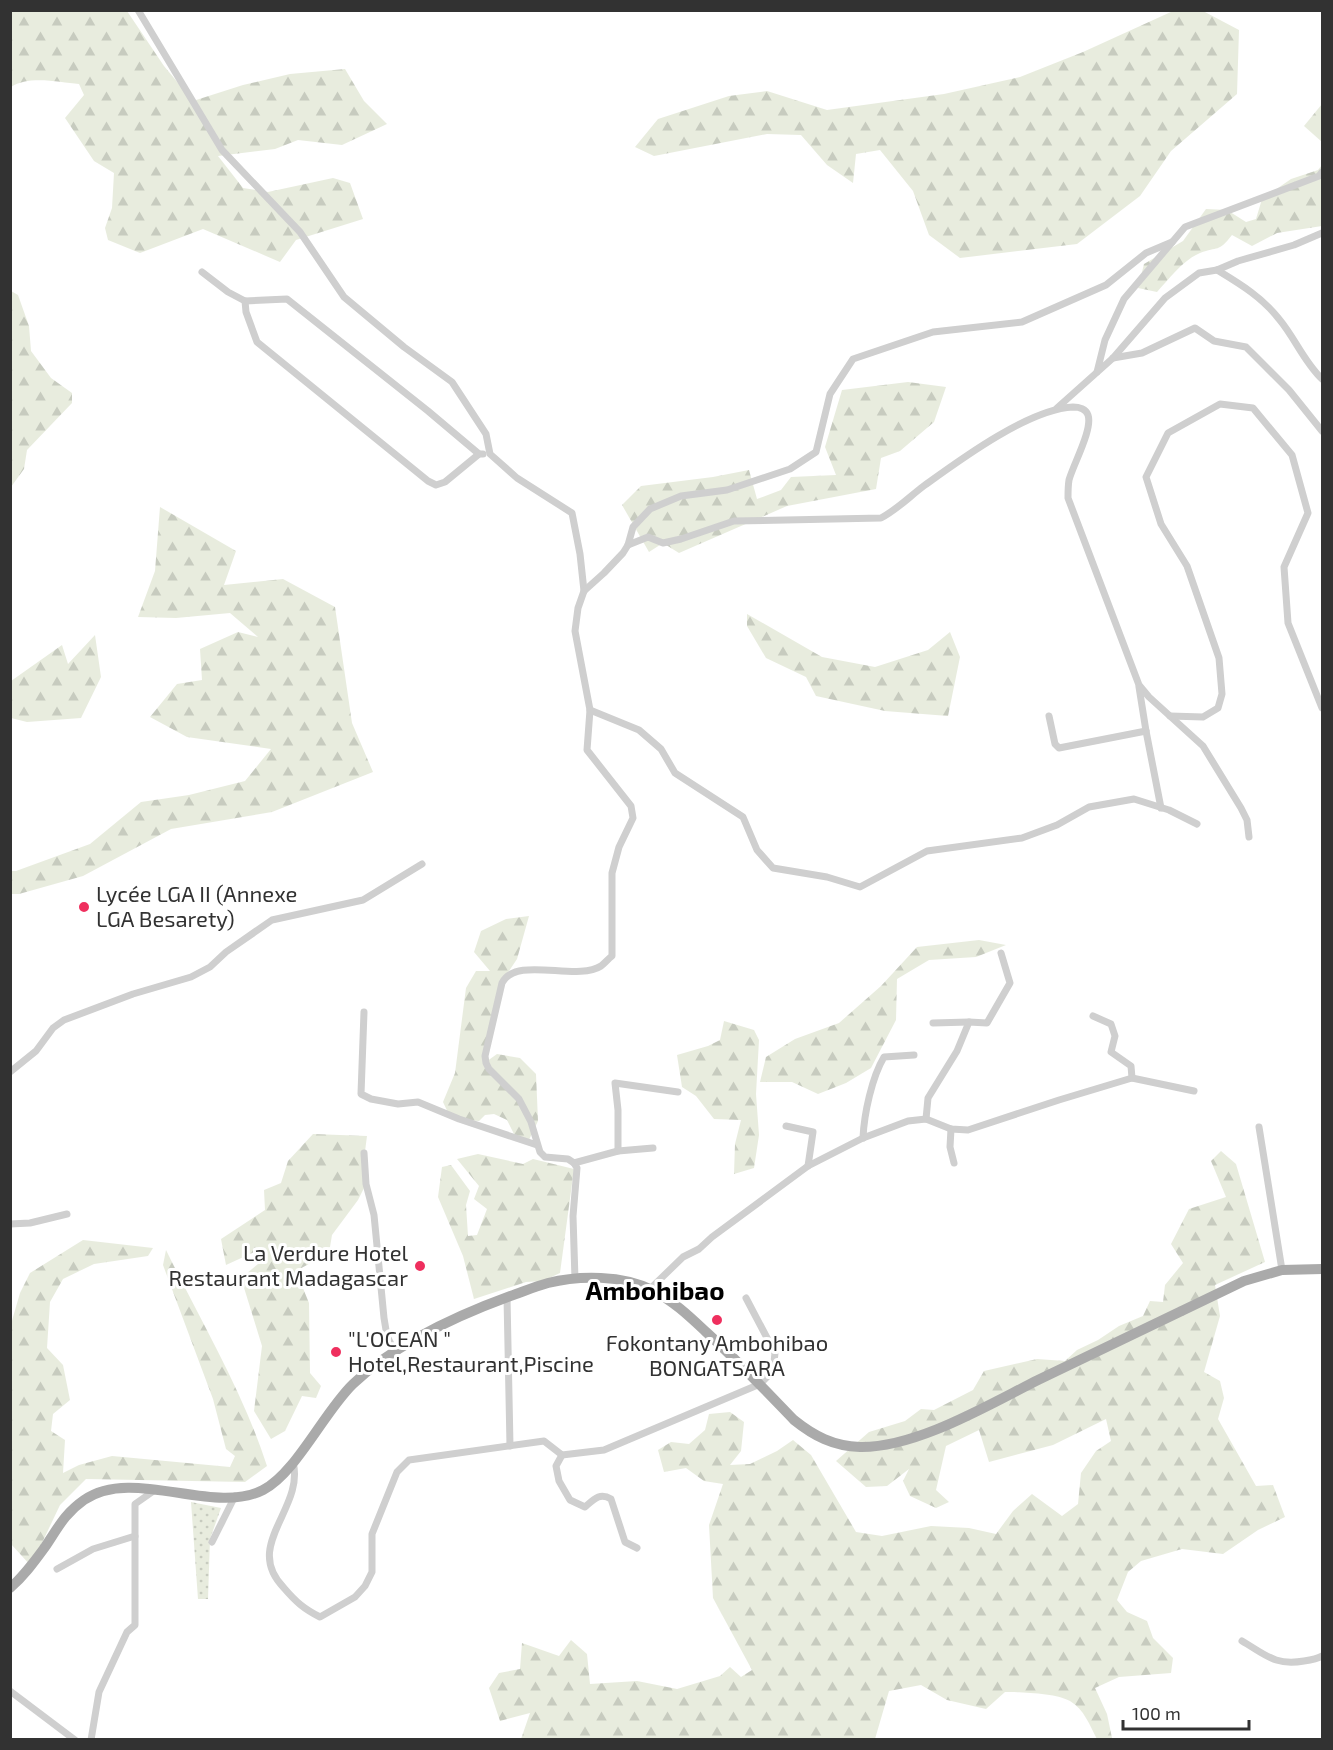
<svg xmlns="http://www.w3.org/2000/svg" width="1333" height="1750" font-family="'Exo 2',sans-serif">
<defs>
<pattern id="forest-firs" width="22" height="20" patternUnits="userSpaceOnUse" patternTransform="scale(1.5)"><rect width="22" height="20" fill="#e8ecde"/><path d="M5 1l3.5 6h-7zM16 11l3.5 6h-7z" fill="#c7cbbf"/></pattern>
<pattern id="park-dots" width="8" height="8" patternUnits="userSpaceOnUse" patternTransform="scale(1.5)"><rect width="8" height="8" fill="#e8ecde"/><path d="M2 2h.1M6 6h.1" fill="none" stroke="#c7cbbf" stroke-width="1.8" stroke-linecap="round"/></pattern>
</defs>
<rect width="100%" height="100%" fill="#fff"/>
<g fill="url(#forest-firs)">
<path d="M11,11H127L164,66L193,101L243,85L290,74L345,69L364,101L387,124L342,145L298,140L275,149L218,156L243,188L268,192L333,178L350,183L363,219L296,240L280,262L203,229L140,253L108,240L105,228L112,208L114,173L94,161L65,118L84,95L79,84C59,82 28,75 11,87Z"/>
<path d="M1173,11H1203L1239,30L1237,94L1171,151L1140,196L1077,244L960,258L929,235L913,191L880,150L856,154L853,183L827,165L801,135L767,134L654,156L635,147L658,119L729,96L767,91L827,110L944,94L1020,77L1083,52Z"/>
<path d="M1322,104V142L1304,126Z"/>
<path d="M1322,165V226L1277,233L1252,246L1232,235C1218,253 1218,246 1200,253C1183,260 1169,279 1157,292L1138,288L1144,264L1183,241L1206,209L1227,210L1246,222L1256,219L1262,199L1291,179L1318,170Z"/>
<path d="M11,291L18,295L29,326L31,351L51,378L72,393V403L27,450L24,469L11,487Z"/>
<path d="M908,382L946,387L934,422L900,451L881,458L876,489L787,506L679,553L663,543L649,552L622,505L641,486L713,477L749,470L757,499L781,490L791,477L836,475L825,447L842,390Z"/>
<path d="M160,507L236,551L224,585L283,579L335,607L352,723L373,772L272,812L171,829L83,876L19,894H11V871H16L90,844L141,802L189,795L245,781L271,749L187,737L150,717L177,684L202,680L200,649L238,632L258,637L230,613L176,618L138,617L155,571Z"/>
<path d="M747,614L822,657L875,667L928,650L950,632L960,657L948,716L885,711L816,696L806,677L766,658L747,626Z"/>
<path d="M95,635L101,677L81,718L27,722L11,718V681L62,645L68,664Z"/>
<path d="M529,916L517,959L505,977L483,1064L497,1054L520,1058L536,1074L538,1121L527,1144L514,1134L507,1120L494,1114L485,1115L479,1121L451,1119L443,1102L455,1073L466,988L476,971H490L474,952L481,931L506,919Z"/>
<path d="M979,940L1006,945L976,957L929,960L897,979L896,1020L871,1068L846,1083L818,1094L792,1082H760L766,1057L795,1039L839,1023L881,986L917,947Z"/>
<path d="M724,1021L754,1030L759,1040L756,1094L759,1135L754,1168L734,1174L735,1144L741,1120L714,1119L696,1096L682,1087L677,1055L708,1046L720,1040Z"/>
<path d="M313,1134L367,1136L364,1159L366,1184L358,1200L332,1235L329,1253L296,1271L309,1303L310,1373L321,1386L316,1398L302,1396L285,1431L271,1439L254,1411L262,1346L241,1278L263,1260L259,1250L226,1265L221,1239L265,1210L264,1190L281,1183L288,1161Z"/>
<path d="M1221,1151L1236,1164L1265,1262L1215,1285L1220,1316L1204,1372L1220,1381L1224,1398L1218,1419L1256,1486L1273,1485L1285,1517L1258,1530L1223,1554L1182,1549L1141,1561L1128,1572L1117,1600L1127,1612L1147,1621L1153,1638L1173,1658L1171,1673L1119,1677L1095,1688L1107,1714L1112,1738L1109,1739H1097C1090,1726 1084,1709 1070,1701C1057,1693 1021,1692 1005,1692L986,1709L947,1700L921,1685L889,1691L875,1739H521L530,1713L500,1721L489,1688L499,1673L520,1669L522,1643L559,1656L571,1640L587,1654L590,1684L637,1681L677,1689L720,1676L730,1667L741,1677L752,1670L713,1598L709,1525L723,1484L704,1481L686,1468L664,1472L658,1450L671,1442L689,1444L705,1430L709,1414L730,1412L744,1422L741,1451L730,1465L750,1464L777,1451L793,1440L811,1455L856,1532L882,1536L931,1526L969,1528L996,1534L1013,1511L1032,1494L1062,1516L1078,1504L1081,1473L1096,1451L1111,1441L1106,1419L1053,1445L989,1462L979,1430L946,1446L936,1490L949,1502L936,1508L910,1496L903,1481L909,1469L887,1486L866,1487L836,1461L869,1432L905,1421L921,1409L934,1410L973,1390L984,1371L1037,1359L1065,1361L1077,1350L1098,1340L1119,1326L1143,1316L1150,1301L1163,1302L1165,1285L1183,1263L1171,1244L1189,1209L1226,1197L1211,1161Z"/>
<path d="M478,1154L523,1164L533,1159L574,1169L560,1273L543,1281L526,1282L474,1299L463,1256L438,1197L442,1167L451,1165L470,1191L466,1205L468,1236L477,1235L487,1209L474,1199L479,1186L457,1159Z"/>
<path d="M83,1240L153,1248L148,1256L94,1264L63,1279L50,1302L47,1348L63,1365L70,1400L53,1414L51,1431L65,1440L63,1473L79,1465L112,1456L230,1467L235,1456L226,1449L213,1399L163,1265L166,1250C201,1322 243,1391 267,1466L245,1482L86,1479L60,1505L31,1566L11,1544V1324L20,1293L30,1273Z"/>
</g>
<path fill="url(#park-dots)" d="M191,1502L221,1508L210,1539L208,1599H198Z"/>
<g fill="none" stroke-linecap="round" stroke-linejoin="round">
<g stroke="#cfcfcf" stroke-width="7">
<path d="M138,10L222,150L300,232L344,297L404,347L452,382L486,434L490,454L517,478L572,513L580,554L584,591"/>
<path d="M1217,270C1240,284 1262,297 1279,319C1295,338 1304,362 1322,379"/>
<path d="M202,272L228,292L245,301L287,299L428,411L479,454"/>
<path d="M245,301L246,312L257,342L428,481L436,485L445,482L479,454H483"/>
<path d="M1113,358L1142,353L1195,328L1214,341L1246,347L1289,390L1322,431"/>
<path d="M1097,372L1105,340L1124,299L1185,227L1319,176L1322,172"/>
<path d="M1057,408L1113,358L1165,298L1199,273L1217,270L1238,261L1294,245L1322,233"/>
<path d="M628,545L648,537L663,543L681,539L734,521L881,518C898,509 910,496 925,485C961,459 1029,409 1073,407C1079,407 1086,409 1088,415C1093,429 1073,465 1069,480C1068,486 1068,493 1068,498L1139,685L1149,697L1203,746L1241,808L1247,820L1249,837"/>
<path d="M1139,687L1146,731L1161,808"/>
<path d="M590,710L639,730L661,749L675,773L743,817L757,850L773,868L827,877L860,887L927,851L1022,838L1057,825L1089,807L1134,799L1169,810L1197,824"/>
<path d="M1049,716L1055,744L1059,748L1146,731"/>
<path d="M1170,716L1203,717L1218,708L1222,694L1219,658L1187,566L1161,524L1146,477L1168,433L1220,404L1253,408L1292,455L1308,513L1284,567L1288,623L1322,708"/>
<path d="M364,1012L361,1094L371,1099L398,1104L418,1102L459,1119L537,1145"/>
<path d="M1093,1016L1111,1024L1115,1036L1111,1052L1131,1066L1132,1078"/>
<path d="M933,1023L969,1022"/>
<path d="M10,1072L36,1051L53,1028L64,1020L133,994L191,977L210,967L226,952L272,920L363,900L422,864"/>
<path d="M926,1119L928,1098L957,1051L969,1022L987,1023L1010,983L1001,953"/>
<path d="M786,1126L813,1132L808,1166"/>
<path d="M1259,1127L1282,1270"/>
<path d="M951,1129L950,1147L954,1163"/>
<path d="M863,1138C864,1114 872,1077 884,1057L914,1055"/>
<path d="M618,1151V1110L615,1083L678,1092"/>
<path d="M364,1153L366,1184L374,1215L384,1318L387,1336L395,1352"/>
<path d="M574,1163L618,1151L653,1148"/>
<path d="M10,1224L30,1223L67,1214"/>
<path d="M575,1279L573,1216L577,1168L574,1163L568,1159L545,1157L540,1152L531,1122L519,1099L489,1069L486,1063L485,1056L502,983C516,955 577,982 601,966C605,963 608,959 612,956V873L619,847L633,818L631,806L587,750L590,710L575,631L578,608L584,591L604,573L623,553L628,545L633,527L650,509L681,496L727,490L790,469L816,452L830,394L853,359L933,332L1022,322L1106,285L1146,253L1172,242"/>
<path d="M650,1289L683,1257L699,1249L712,1237L808,1166L863,1138L908,1121L926,1119L951,1129L968,1130L1059,1100L1132,1078L1194,1091"/>
<path d="M507,1297L510,1446"/>
<path d="M562,1455L556,1466L559,1481L570,1500L585,1507C594,1499 600,1492 611,1499L625,1542L637,1548"/>
<path d="M293,1462C305,1509 242,1545 284,1588C296,1602 304,1609 320,1617L355,1597L365,1586L372,1572V1534L397,1472L409,1460L544,1441L562,1455L604,1450L760,1384L773,1371L775,1353L746,1298"/>
<path d="M212,1542L235,1496"/>
<path d="M57,1569L93,1549L135,1536"/>
<path d="M1242,1641C1266,1655 1275,1666 1304,1661C1311,1660 1317,1659 1322,1656"/>
<path d="M10,1691L75,1740"/>
<path d="M91,1740L99,1692L127,1632L135,1625V1504L155,1490"/>
</g>
<path stroke="#aaa" stroke-width="10" d="M10,1588C24,1576 34,1562 45,1547C58,1528 64,1514 84,1500C133,1466 213,1516 263,1490C296,1473 324,1412 353,1384C396,1343 460,1314 516,1294C527,1290 537,1286 548,1283C579,1275 623,1275 652,1290C672,1300 689,1316 705,1331C736,1359 765,1390 794,1420C814,1436 833,1446 860,1447C916,1448 988,1405 1038,1380C1106,1347 1175,1314 1244,1281L1282,1270L1322,1269"/>
</g>
<g fill="#ef2f5e" stroke="#fff" stroke-width="2">
<circle cx="84" cy="907" r="6"/>
<circle cx="420" cy="1266" r="6"/>
<circle cx="717" cy="1320" r="6"/>
<circle cx="336" cy="1352" r="6"/>
</g>
<g text-anchor="middle" stroke-width="6" stroke-linejoin="round" paint-order="stroke">
<g font-size="22" fill="#323232" stroke="#fff" text-anchor="start">
<text x="96" y="902">Lycée LGA II (Annexe<tspan x="96" dy="25">LGA Besarety)</tspan></text>
<text x="408" y="1261" text-anchor="end">La Verdure Hotel<tspan x="408" dy="25">Restaurant Madagascar</tspan></text>
<text x="348" y="1347">"L'OCEAN "<tspan x="348" dy="25">Hotel,Restaurant,Piscine</tspan></text>
<text x="717" y="1351" text-anchor="middle">Fokontany Ambohibao<tspan x="717" dy="25">BONGATSARA</tspan></text>
</g>
<g font-size="26" font-weight="bold" fill="#000" stroke="#fff">
<text x="655" y="1300">Ambohibao</text>
</g>
</g>
<rect width="1333" height="1750" fill="none" stroke="#323232" stroke-width="24"/>
<path d="M1123 1720v9h126v-9" fill="none" stroke="#323232" stroke-width="3"/>
<text x="1132" y="1720" font-size="18" fill="#323232" stroke="#ffffff" stroke-width="4.5" paint-order="stroke">100 m</text>
</svg>
